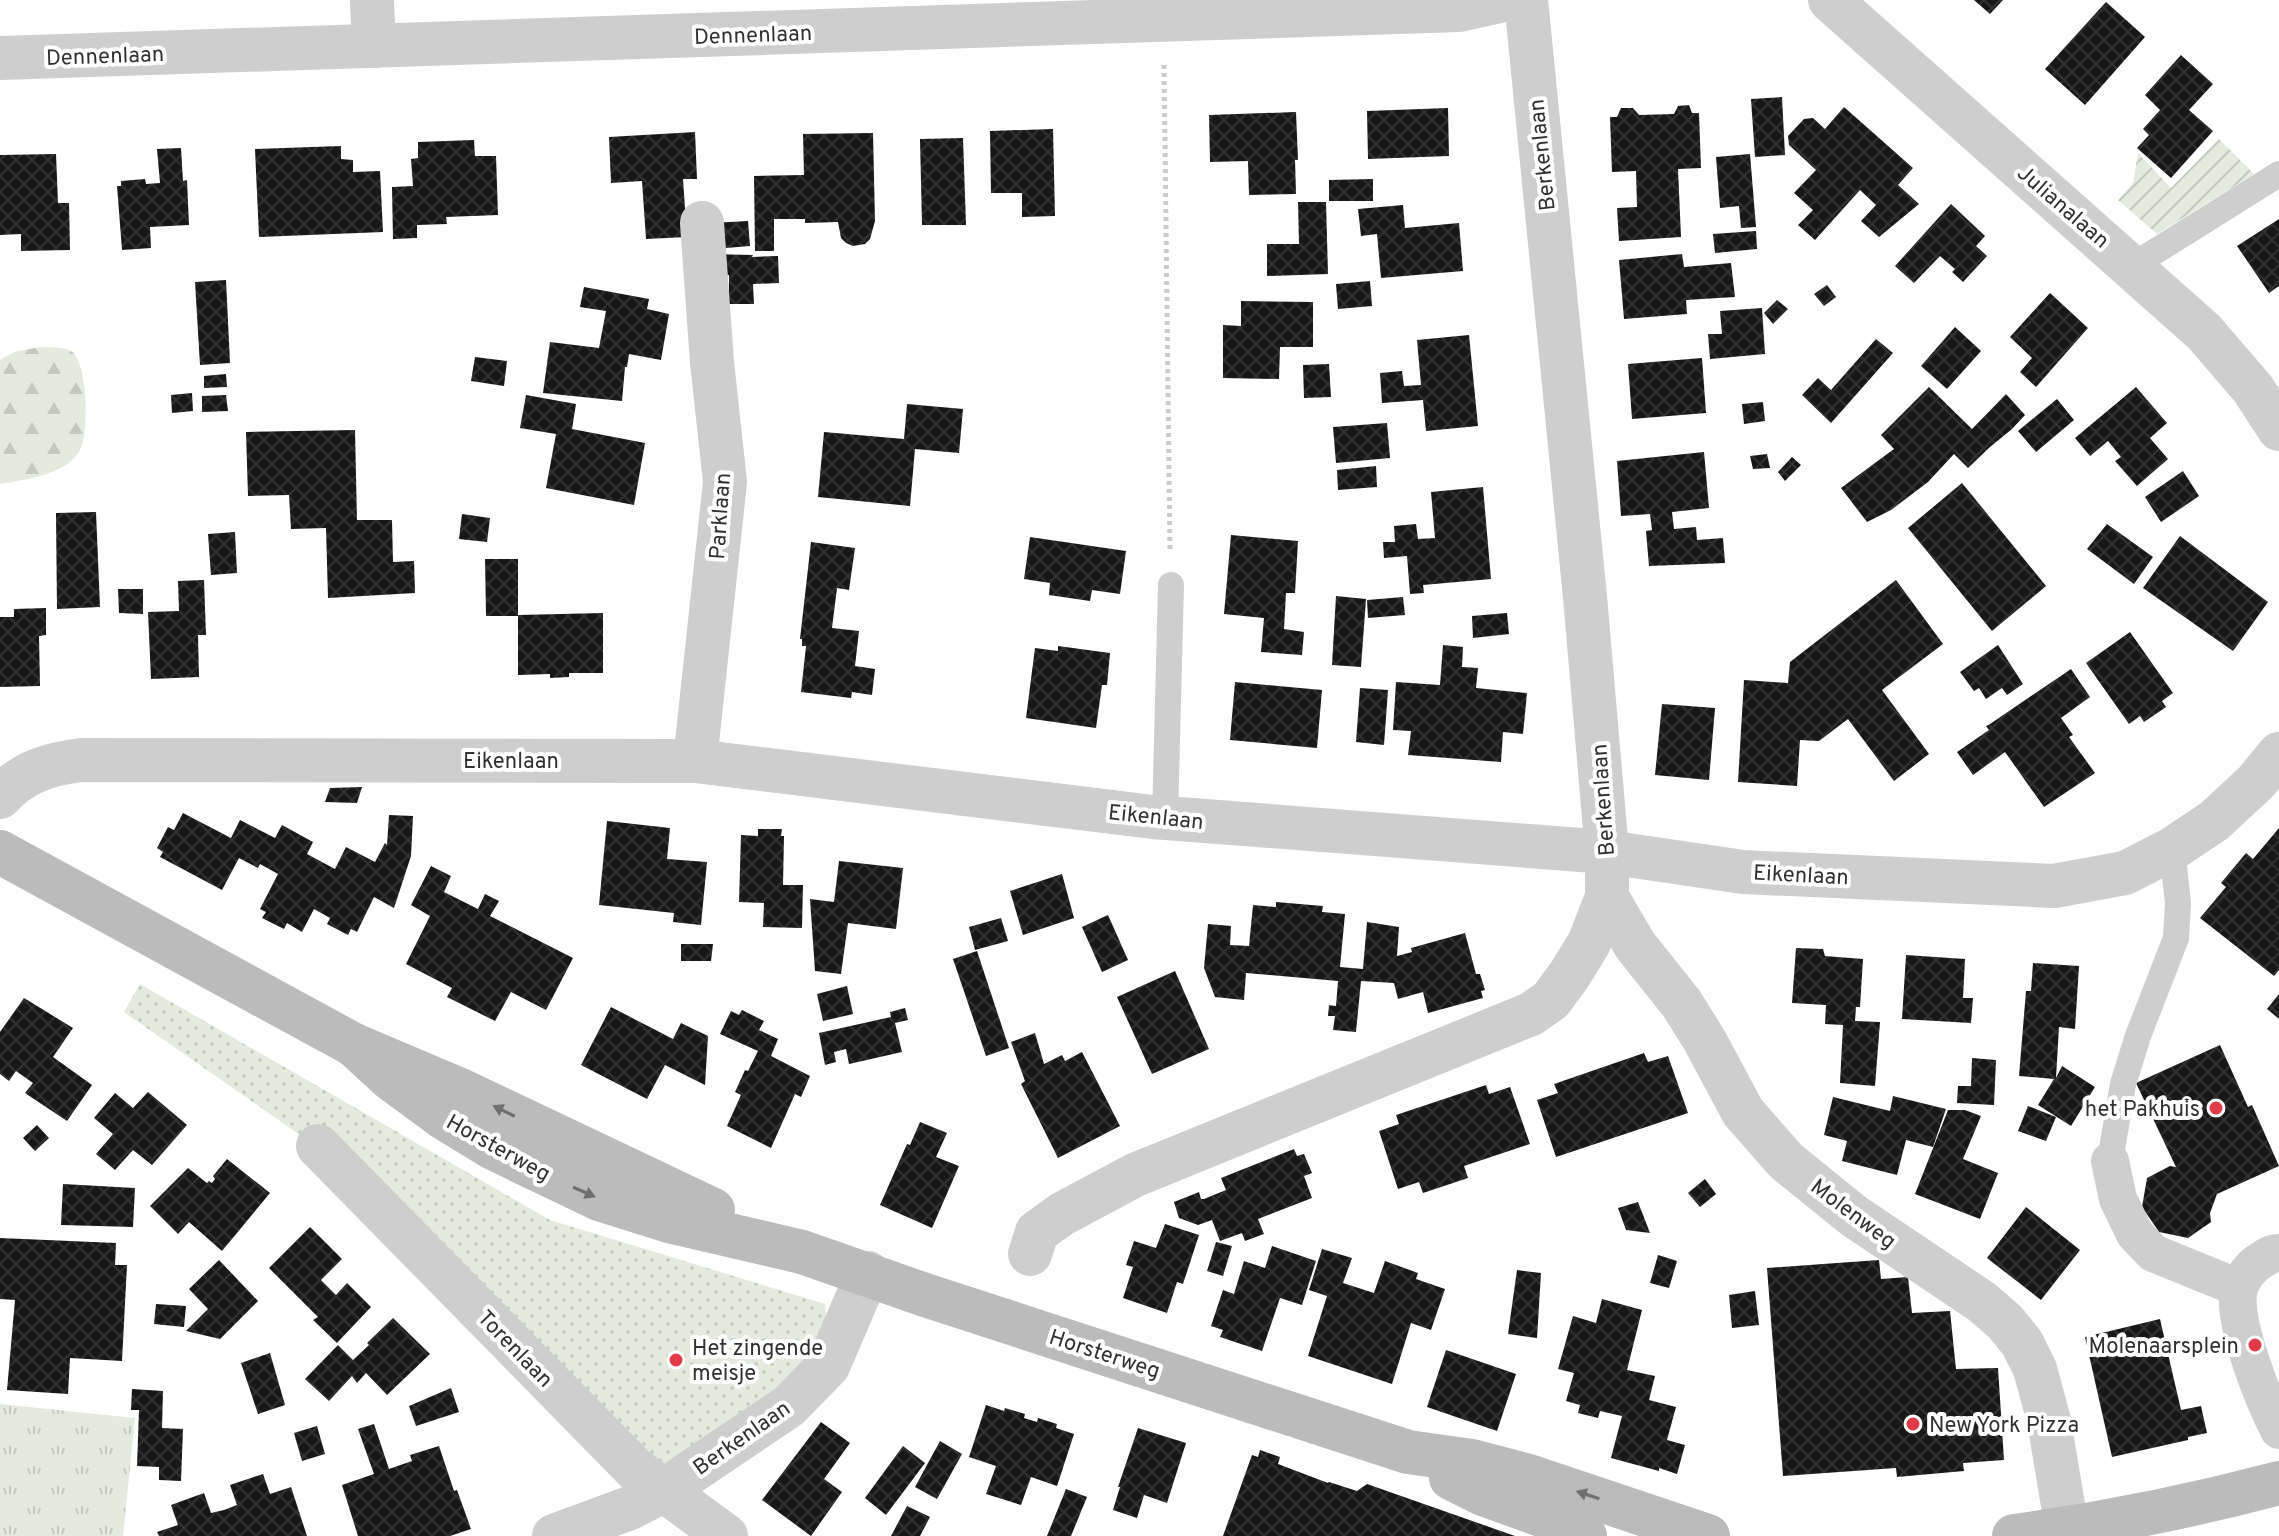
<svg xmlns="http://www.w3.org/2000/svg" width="2279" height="1536" font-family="Overpass,sans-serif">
<defs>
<pattern id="grass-dots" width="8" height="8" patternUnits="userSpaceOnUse" patternTransform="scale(2)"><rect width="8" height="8" fill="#e4eadd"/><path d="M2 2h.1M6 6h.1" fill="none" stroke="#c4c9be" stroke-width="1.8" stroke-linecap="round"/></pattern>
<pattern id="forest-firs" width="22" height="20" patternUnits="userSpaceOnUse" patternTransform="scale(2)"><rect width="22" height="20" fill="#e4eadd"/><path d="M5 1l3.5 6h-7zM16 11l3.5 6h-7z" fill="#c4c9be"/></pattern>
<pattern id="park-tufts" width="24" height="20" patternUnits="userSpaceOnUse" patternTransform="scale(2)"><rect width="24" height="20" fill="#e4eadd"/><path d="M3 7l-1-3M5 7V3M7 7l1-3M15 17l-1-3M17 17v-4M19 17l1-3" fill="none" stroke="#c4c9be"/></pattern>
<pattern id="garden-furrows" width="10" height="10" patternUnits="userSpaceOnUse" patternTransform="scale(2)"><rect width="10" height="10" fill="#e4eadd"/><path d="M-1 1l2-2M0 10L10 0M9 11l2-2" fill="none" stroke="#c4c9be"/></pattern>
<pattern id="building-cross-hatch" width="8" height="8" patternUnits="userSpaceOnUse" patternTransform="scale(2)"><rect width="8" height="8" fill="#181818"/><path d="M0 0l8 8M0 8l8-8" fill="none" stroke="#313131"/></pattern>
</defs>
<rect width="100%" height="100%" fill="#fff"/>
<path fill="url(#grass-dots)" d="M140,984L550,1220L825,1304L828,1331L817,1360L663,1467L317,1125L300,1135L124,1012Z"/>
<path fill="url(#forest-firs)" d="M40,347C49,348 63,346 71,351C88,361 90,436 79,452C65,475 23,480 0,484V360L14,352Z"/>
<path fill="url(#park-tufts)" d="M0,1404L135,1418L123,1536H0Z"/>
<path fill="url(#garden-furrows)" d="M2219,139L2254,174L2157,234L2118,200L2133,183L2138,153L2171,188Z"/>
<g fill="url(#building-cross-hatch)">
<path d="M1974,0H2003L1990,14Z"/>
<path d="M2106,2L2145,37L2085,105L2045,69Z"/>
<path d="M2181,55L2213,84L2189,110L2213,131L2171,178L2137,148L2149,135L2143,129L2160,110L2145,95Z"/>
<path d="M1782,97L1785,155L1755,157L1751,99Z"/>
<path d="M1689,105L1692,113H1699L1701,168L1678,169L1681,237L1619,241L1617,208L1637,207L1636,171L1612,172L1610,117H1617L1621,108H1633L1639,115L1674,114L1678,106Z"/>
<path d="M1844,107L1913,168L1898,185L1919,204L1879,237L1861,221L1876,205L1860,190L1815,240L1798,225L1813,210L1794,193L1816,170L1789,145L1788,136L1804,119L1813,118L1825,129Z"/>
<path d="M1448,108L1449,156L1368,159L1367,111Z"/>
<path d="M1296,112L1298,160H1295L1296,194L1249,195L1248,161L1210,162L1209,115Z"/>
<path d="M1053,129L1055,216L1022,217V193H991L990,131Z"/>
<path d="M695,132L697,179H683L687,237L646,239L642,181L611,183L609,137Z"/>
<path d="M873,133L875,221L870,239L865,244L853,246L846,243L841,238L838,222L805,223V219H774V251H755L754,176L804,175L803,134Z"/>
<path d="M963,138L966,225H922L920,139Z"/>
<path d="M474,140L475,156H496L498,215L446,217L447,224L417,225V238L393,239L392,187L413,186L411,159L418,158V142Z"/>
<path d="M341,146V159L353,160V172L380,171L383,232L259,237L255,149Z"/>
<path d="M181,148L183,181L187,180L189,225L150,227L151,248L122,250L117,186H121V181L145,179L146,184L160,183L157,149Z"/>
<path d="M56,154L58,203H69L70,250L21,251V234L0,235V155Z"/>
<path d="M1750,154L1756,227L1741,228L1739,206L1720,208L1716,157Z"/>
<path d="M1373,179V201H1329V180Z"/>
<path d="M1298,202H1326L1328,274L1267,276V244H1299Z"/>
<path d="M1951,204L1985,236L1976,246L1987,256L1963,282L1952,272L1955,269L1940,256L1914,283L1895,266Z"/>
<path d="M1403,205L1405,228L1459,223L1463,271L1381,278L1377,234L1361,236L1358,209Z"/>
<path d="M2279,219V286L2269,293L2237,246Z"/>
<path d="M748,221L750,246L714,249L711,223Z"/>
<path d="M1756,231L1757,249L1715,253L1713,234Z"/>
<path d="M709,254L753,255L752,257L778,256L779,283L753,284L754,304H729V275H709Z"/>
<path d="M1682,254L1684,267L1731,263L1735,297L1686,300L1687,314L1624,319L1619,260Z"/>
<path d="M226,280L230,363L200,365L195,282Z"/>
<path d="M1370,281L1372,306L1338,309L1336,284Z"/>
<path d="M1827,285L1836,297L1824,306L1814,294Z"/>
<path d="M584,287L649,299L647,309L669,314L661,360L629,354L627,367H625L622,401L543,393L550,342L599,348L606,311L580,307Z"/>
<path d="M2050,293L2088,328L2036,387L2020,372L2032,358L2010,337Z"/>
<path d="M1777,300L1788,309L1773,324L1764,313Z"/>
<path d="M1241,301L1313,302V347H1280L1279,379L1223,378V325L1241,326Z"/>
<path d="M1762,308L1765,354L1710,359L1708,334H1722L1720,311Z"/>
<path d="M1955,327L1981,351L1947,389L1921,366Z"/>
<path d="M1469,335L1478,426L1426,431L1423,400L1382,403L1380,373L1402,371L1404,386L1421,385L1417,340Z"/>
<path d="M1876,339L1893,353L1831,423L1802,395L1818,378L1831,390Z"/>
<path d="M475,357L507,361L504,386L471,381Z"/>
<path d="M1702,358L1706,413L1632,419L1628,364Z"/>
<path d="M1329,364L1331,397L1304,398L1303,365Z"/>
<path d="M226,374L227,387L204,388V376Z"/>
<path d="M1929,387L1972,429L2006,394L2025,415L2012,429L1990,447L1968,468L1954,454L1928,482L1891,510L1867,522L1841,488L1894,449L1881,435Z"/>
<path d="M2136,387L2167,423L2150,438L2168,459L2137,486L2115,461L2121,457L2108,441L2090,456L2075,438Z"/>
<path d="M192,393L193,411L172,413L171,395Z"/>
<path d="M226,395L228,411L202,412V396Z"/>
<path d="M526,395L576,404L572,429L645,443L634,505L546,488L556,434L520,428Z"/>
<path d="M2057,399L2074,420L2036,452L2018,431Z"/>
<path d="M1763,402L1765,421L1744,424L1742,404Z"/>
<path d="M907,404L963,409L959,453L915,449L910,506L818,497L824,432L904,439Z"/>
<path d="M1387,423L1390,458L1336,463L1333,427Z"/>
<path d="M355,430L357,520H392L393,562L414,561L415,593L328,598L326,528L291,529L289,495L248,496L246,432Z"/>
<path d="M1704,452L1709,508L1672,512L1674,529L1696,527L1697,540L1723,538L1725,563L1649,566L1646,531L1652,530L1650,514L1621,516L1617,461Z"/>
<path d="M1767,454L1770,468L1753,469L1750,456Z"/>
<path d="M1792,457L1801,465L1785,481L1778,472Z"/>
<path d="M1376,466L1377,487L1338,490L1337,470Z"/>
<path d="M2183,471L2199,496L2161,522L2145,497Z"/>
<path d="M1962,483L2046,586L1992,631L1908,528Z"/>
<path d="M1483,487L1491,579L1423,585L1424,593L1410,594L1407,556L1384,558L1383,542H1395L1394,526L1416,524L1418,539L1435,538L1431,492Z"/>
<path d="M96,512L100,607L57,609L56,513Z"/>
<path d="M462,514L490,518L487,542L459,539Z"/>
<path d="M2107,524L2153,557L2134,584L2087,549Z"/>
<path d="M235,532L237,573L211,575L208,534Z"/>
<path d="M1231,535L1298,541L1295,593H1286L1284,629L1304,632L1302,655L1261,652L1264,618L1224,614Z"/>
<path d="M2180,536L2268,602L2233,651L2143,588Z"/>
<path d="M1030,537L1126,551L1120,594L1092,590L1090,601L1049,595L1050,583L1024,579Z"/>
<path d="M811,542L855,548L849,590L837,588L832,628L859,631L855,666L875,669L872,695L852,692L851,698L801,692L806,646H802V639H800Z"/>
<path d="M485,559H518V616H486Z"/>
<path d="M204,580L206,635H198L199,677L151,679L148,612L179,611L178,581Z"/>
<path d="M1896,580L1943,644L1882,690L1929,754L1894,781L1848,719L1819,741L1800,740L1797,786L1738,782L1744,680L1788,683L1790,662Z"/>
<path d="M118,589H143V614L119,613Z"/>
<path d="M1336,596L1366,599L1361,667L1332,665Z"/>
<path d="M1403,597L1405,615L1368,618L1367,600Z"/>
<path d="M46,608V635L39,636L40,686L0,687V617H14V609Z"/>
<path d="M603,613V673H569V677L550,678V674L518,675V615Z"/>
<path d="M1507,613L1509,634L1473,638L1472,616Z"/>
<path d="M2130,632L2173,693L2162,701L2166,707L2144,722L2140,716L2129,724L2086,663Z"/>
<path d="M1443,645L1463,647L1462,667L1478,668L1476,688L1527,693L1523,734L1503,732L1501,762L1408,755L1411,731L1393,730L1396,682L1440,685Z"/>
<path d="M1998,645L2023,684L2007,695L2002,688L1986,699L1979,688L1974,691L1960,672Z"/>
<path d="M1058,646L1110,653L1107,685H1102L1096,728L1026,718L1035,648L1058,651Z"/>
<path d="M2071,669L2090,697L2061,718L2073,735L2069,737L2095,773L2044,807L2005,752L1973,775L1957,752L1989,730L1986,726L1990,724Z"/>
<path d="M1235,682L1322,690L1317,748L1230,740Z"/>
<path d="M1360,688L1388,690L1384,745L1356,742Z"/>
<path d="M1662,704L1715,708L1709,780L1655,775Z"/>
<path d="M362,787L357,803L325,802L330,788Z"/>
<path d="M183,813L231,838L240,820L275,838L282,825L313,842L307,854L335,869L346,847L375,862L385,843L387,845L389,815L413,816L411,856L394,908L374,897L357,932L351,929L348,935L327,924L330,918L314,909L302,932L287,923L284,929L262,918L266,912L260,909L278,874L260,864L258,868L239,858L222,890L160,857L163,852L157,848L168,827L174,830Z"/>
<path d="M607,821L670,828L667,859L707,862L701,925L673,922L674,913L599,905Z"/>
<path d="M2279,828V970L2274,976L2200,918L2226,887L2221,883L2246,853L2253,859Z"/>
<path d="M758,829H782L781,836H784L783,885H803L802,928L763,927L764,903L739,902L741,835L758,836Z"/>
<path d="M839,861L903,868L896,929L848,923L841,974L815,971L810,899L834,902Z"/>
<path d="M431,866L451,876L444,892L478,909L485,894L499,901L490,916L573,958L546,1010L511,992L495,1021L447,997L452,988L406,964L430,916L411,905Z"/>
<path d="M1062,874L1074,918L1023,935L1010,891Z"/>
<path d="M1276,902L1323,906L1322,912L1345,914L1340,967L1363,969L1367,922L1399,927L1397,956L1412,952L1411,948L1465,933L1476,974H1480L1485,990L1481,991L1483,998L1428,1013L1423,992L1398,999L1394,983L1361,981L1356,1032L1333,1030L1335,1016H1328L1329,1005L1336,1006L1338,981L1246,973L1244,1000L1215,997L1204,968L1208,924L1231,926L1230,945L1249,946L1253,905L1276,907Z"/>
<path d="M1108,915L1128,960L1102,972L1082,927Z"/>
<path d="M1001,918L1008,941L975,950L969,927Z"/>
<path d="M681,944H713L711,961H681Z"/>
<path d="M1796,948L1823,949L1825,956L1863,959L1860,1007H1856L1855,1021L1880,1022L1875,1086L1840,1083L1843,1025L1825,1024L1826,1005L1792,1003Z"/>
<path d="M977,951L1009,1048L986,1056L953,959Z"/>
<path d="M1906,955L1965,959L1963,998H1973L1971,1023L1902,1019Z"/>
<path d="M2033,963L2079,966L2075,1029L2059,1027L2056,1078L2062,1066L2095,1087L2071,1126L2038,1105L2054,1079L2019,1076L2026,991H2031Z"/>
<path d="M1175,971L1209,1049L1152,1074L1117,997Z"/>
<path d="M847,986L853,1014L823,1021L817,994Z"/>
<path d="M2279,994V1019L2267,1009Z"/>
<path d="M24,998L73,1028L53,1057L92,1085L67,1121L25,1093L33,1083L16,1071L9,1081L0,1074V1032Z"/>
<path d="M611,1007L673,1039L681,1023L708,1036L705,1085L665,1065L647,1099L581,1065Z"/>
<path d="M905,1008L908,1020L895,1023L902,1052L849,1064L846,1049L834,1052L836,1062L825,1065L819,1033L891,1017L890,1012Z"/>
<path d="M742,1010L764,1021L759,1030L778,1039L771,1056L810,1076L801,1097L795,1094L771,1148L727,1126L741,1095L735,1092L745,1070L748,1071L758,1051L720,1034L731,1011L739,1015Z"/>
<path d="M1035,1033L1044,1064L1062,1055L1065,1061L1082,1052L1120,1126L1058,1158L1021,1084L1025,1081L1011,1042Z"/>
<path d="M2220,1045L2248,1107L2252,1105L2279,1166L2217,1194L2210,1213L2211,1222L2188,1238L2159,1232L2142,1207L2147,1178L2170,1166L2176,1167L2136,1083Z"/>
<path d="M1644,1053L1648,1062L1668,1056L1688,1113L1556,1157L1537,1100L1558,1093L1554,1084Z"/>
<path d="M1972,1058L1996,1060L1994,1105L1957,1103L1958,1086H1971Z"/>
<path d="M1486,1085L1489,1094L1510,1087L1530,1144L1464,1166L1468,1178L1423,1193L1419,1182L1398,1189L1379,1131L1399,1124L1396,1115Z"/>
<path d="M148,1092L187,1125L152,1165L133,1150L115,1170L96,1154L113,1134L94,1118L115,1093L133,1108Z"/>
<path d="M1893,1096L1946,1109L1933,1147L1906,1140L1897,1175L1842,1161L1847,1141L1824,1135L1833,1097L1890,1111Z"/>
<path d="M2028,1106L2056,1117L2046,1141L2018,1131Z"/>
<path d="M1948,1110H1965L1981,1116L1963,1159L1998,1173L1980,1219L1915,1194Z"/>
<path d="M920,1122L947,1133L936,1157L959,1166L932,1228L880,1205L907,1144L910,1145Z"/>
<path d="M37,1125L49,1138L35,1151L23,1138Z"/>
<path d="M1294,1149L1297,1156L1304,1154L1312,1173L1304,1176L1312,1198L1258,1219L1264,1234L1245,1241L1242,1233L1220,1241L1212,1220L1198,1225L1179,1218L1174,1202L1199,1192L1201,1199H1204L1226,1190L1221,1178Z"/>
<path d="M227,1159L270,1193L222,1251L189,1222L178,1234L150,1206L188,1168L207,1183L209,1181L212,1183L215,1179L213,1176Z"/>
<path d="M1705,1179L1716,1194L1700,1207L1688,1193Z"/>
<path d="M63,1184L135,1188L133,1227L61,1225Z"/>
<path d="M1638,1202L1650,1233L1626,1230L1618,1208Z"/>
<path d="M2026,1207L2080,1250L2041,1300L1987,1258Z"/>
<path d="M1165,1224L1199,1235L1183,1284L1177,1282L1167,1313L1123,1298L1133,1267L1126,1265L1134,1241L1156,1248Z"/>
<path d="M310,1227L342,1259L321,1280L336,1295L347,1283L371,1307L337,1343L313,1320L318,1317L269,1268Z"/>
<path d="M0,1238L116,1243L115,1265H127L122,1361L70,1358L68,1394L7,1390L15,1300L0,1299Z"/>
<path d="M1216,1242L1232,1246L1223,1276L1207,1271Z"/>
<path d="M1272,1246L1316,1261L1302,1305L1280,1298L1262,1351L1220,1337L1223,1330L1211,1326L1223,1290L1234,1294L1244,1261L1265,1268Z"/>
<path d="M1322,1249L1352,1258L1343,1283L1374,1293L1385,1261L1418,1273L1416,1279L1445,1289L1431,1330L1411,1323L1392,1384L1308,1356L1327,1296L1309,1290Z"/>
<path d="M1658,1255L1677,1261L1669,1288L1650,1283Z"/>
<path d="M219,1260L258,1301L220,1339L186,1331L208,1309L189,1289Z"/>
<path d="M1879,1260L1881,1279L1908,1277L1912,1313L1950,1311L1956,1369L1998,1368L2004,1460L1963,1463L1964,1471L1897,1477L1896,1468L1783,1476L1767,1268Z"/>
<path d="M1517,1270L1541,1273L1537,1338L1508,1334Z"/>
<path d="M1755,1291L1759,1325L1732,1328L1729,1295Z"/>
<path d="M1602,1299L1642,1310L1627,1370L1655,1376L1649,1400L1676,1407L1667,1440L1685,1445L1677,1474L1659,1468V1471L1611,1458L1622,1416L1600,1411L1598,1418L1578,1413L1580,1405L1566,1401L1574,1373L1558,1369L1573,1316L1596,1323Z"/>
<path d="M156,1304L186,1306L184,1327L154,1324Z"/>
<path d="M393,1318L430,1354L387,1395L366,1373L357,1383L352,1376L329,1401L305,1379L338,1345L353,1360L369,1345L367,1343Z"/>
<path d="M2160,1319L2181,1410L2201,1406L2207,1433L2188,1437V1440L2112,1457L2085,1337Z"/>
<path d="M1446,1350L1516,1374L1497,1431L1427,1407Z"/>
<path d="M270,1353L285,1405L258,1414L241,1363Z"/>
<path d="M451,1388L459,1412L416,1426L409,1406Z"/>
<path d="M132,1389L163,1391L162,1428L183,1429L181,1481L159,1480V1467L137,1466L139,1410H131Z"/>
<path d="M986,1405L1004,1411L1005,1408L1025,1414L1024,1418L1037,1422L1038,1418L1057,1424L1056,1428L1074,1434L1057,1486L1031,1477L1021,1505L986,1494L996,1466L969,1457Z"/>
<path d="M821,1422L850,1443L824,1479L842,1492L811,1536L762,1500Z"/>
<path d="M374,1424L389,1469L412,1461L410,1455L439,1446L454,1491L457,1490L471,1529L450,1536H358L342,1485L374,1474L358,1429Z"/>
<path d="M317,1426L325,1454L302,1461L294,1433Z"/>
<path d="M1138,1428L1186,1443L1167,1503L1144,1495L1137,1518L1113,1510L1120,1487H1118Z"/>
<path d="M940,1441L962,1454L937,1499L915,1487Z"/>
<path d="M903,1446L925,1463L886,1515L865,1498Z"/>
<path d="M1260,1450L1280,1457L1278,1464L1328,1483L1329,1482L1357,1491L1367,1484L1515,1536H1223L1252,1455L1258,1457Z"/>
<path d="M263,1474L270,1494L291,1487L307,1536H159L157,1532L178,1525L171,1505L204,1493L211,1513L224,1510L237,1505L230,1485Z"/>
<path d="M1066,1489L1087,1497L1071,1536H1047Z"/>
<path d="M907,1506L930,1517L920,1536H891Z"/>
</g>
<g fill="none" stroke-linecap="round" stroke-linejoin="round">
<path stroke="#cbcbcb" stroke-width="5" stroke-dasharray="4 4" stroke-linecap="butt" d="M1164,65L1170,551"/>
<g stroke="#cecece" stroke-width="26">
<path d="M2132,266L2279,174"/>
<path d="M1165,818L1171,585"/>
<path d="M2110,1161L2123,1084L2138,1036L2176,938L2178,903L2172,849"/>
</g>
<g stroke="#cecece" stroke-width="38">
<path d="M2110,1161L2118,1199L2135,1234L2153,1253L2239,1288"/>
<path d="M2279,1253C2270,1253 2265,1258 2257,1263C2250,1268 2242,1279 2239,1288C2231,1320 2264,1401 2279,1430"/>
</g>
<g stroke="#cecece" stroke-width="44">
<path d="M372,0L374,46"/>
<path d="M1830,0L2204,332L2253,389L2279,429"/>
<path d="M0,58L1459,10L1504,0"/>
<path d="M695,761L725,482L712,362L702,223"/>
<path d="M0,797C22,772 49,764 81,760L695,761L1153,817L1607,852L1743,872L2054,886L2125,873L2172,849L2214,821L2256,782L2279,754"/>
<path d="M1607,897L1635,945L1682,1004L1705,1041L1743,1112L1786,1161L1854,1216L1982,1302L2005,1322L2022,1343L2035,1369L2049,1421L2067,1529"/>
<path d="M318,1146L635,1469L726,1536"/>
<path d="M1030,1254L1037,1232L1062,1214L1135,1175L1531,1014L1551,1000L1570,974L1589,943L1607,897V852L1585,597L1526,0"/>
<path d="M554,1536L630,1508L663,1491L789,1406L828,1366L868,1273"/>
</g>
<g stroke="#bbb" stroke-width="44">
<path d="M0,852L354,1045L458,1089L713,1210"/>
<path d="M354,1045L391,1079L444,1118L493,1148L599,1199L669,1221L802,1252L925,1295L1408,1452L1472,1461L1529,1476L1708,1536"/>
<path d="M1451,1478L1483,1494L1555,1520L1585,1536"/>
<path d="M2014,1536C2103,1524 2192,1506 2279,1483"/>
</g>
</g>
<defs><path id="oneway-solid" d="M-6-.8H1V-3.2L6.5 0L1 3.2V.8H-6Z" transform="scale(2)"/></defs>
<g fill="#6f6f6f">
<use href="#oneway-solid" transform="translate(504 1111) rotate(-154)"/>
<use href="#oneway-solid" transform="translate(584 1192) rotate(24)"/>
<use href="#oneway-solid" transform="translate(1588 1495) rotate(-162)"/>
</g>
<g fill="#e13a48" stroke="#fff" stroke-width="3">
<circle cx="2216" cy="1108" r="8"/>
<circle cx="2255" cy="1345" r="8"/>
<circle cx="676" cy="1360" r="8"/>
<circle cx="1913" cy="1424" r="8"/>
</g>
<g text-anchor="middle" stroke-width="8" stroke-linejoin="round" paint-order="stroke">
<g font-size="22" fill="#313131" stroke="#fff">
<text transform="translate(753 34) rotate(-2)" y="8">Dennenlaan</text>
<text transform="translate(105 55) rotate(-2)" y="8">Dennenlaan</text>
<text transform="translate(1541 155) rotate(-96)" y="8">Berkenlaan</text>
<text transform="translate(2064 206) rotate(41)" y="8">Julianalaan</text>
<text transform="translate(719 516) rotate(-86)" y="8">Parklaan</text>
<text x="511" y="768">Eikenlaan</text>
<text transform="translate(1602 800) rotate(-94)" y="8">Berkenlaan</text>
<text transform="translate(1156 816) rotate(6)" y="8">Eikenlaan</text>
<text transform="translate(1801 874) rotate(3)" y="8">Eikenlaan</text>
<text transform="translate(499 1147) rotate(29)" y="8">Horsterweg</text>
<text transform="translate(1854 1213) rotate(37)" y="8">Molenweg</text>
<text transform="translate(516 1348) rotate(46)" y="8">Torenlaan</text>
<text transform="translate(1105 1353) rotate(18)" y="8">Horsterweg</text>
<text transform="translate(741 1437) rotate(-35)" y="8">Berkenlaan</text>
</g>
<g font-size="22" fill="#313131" stroke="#fff" text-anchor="end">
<text x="2200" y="1116">het Pakhuis</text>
<text x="2239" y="1353">Molenaarsplein</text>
<text x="692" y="1355" text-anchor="start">Het zingende<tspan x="692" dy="25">meisje</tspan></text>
<text x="1929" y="1432" text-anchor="start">New York Pizza</text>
</g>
</g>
</svg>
